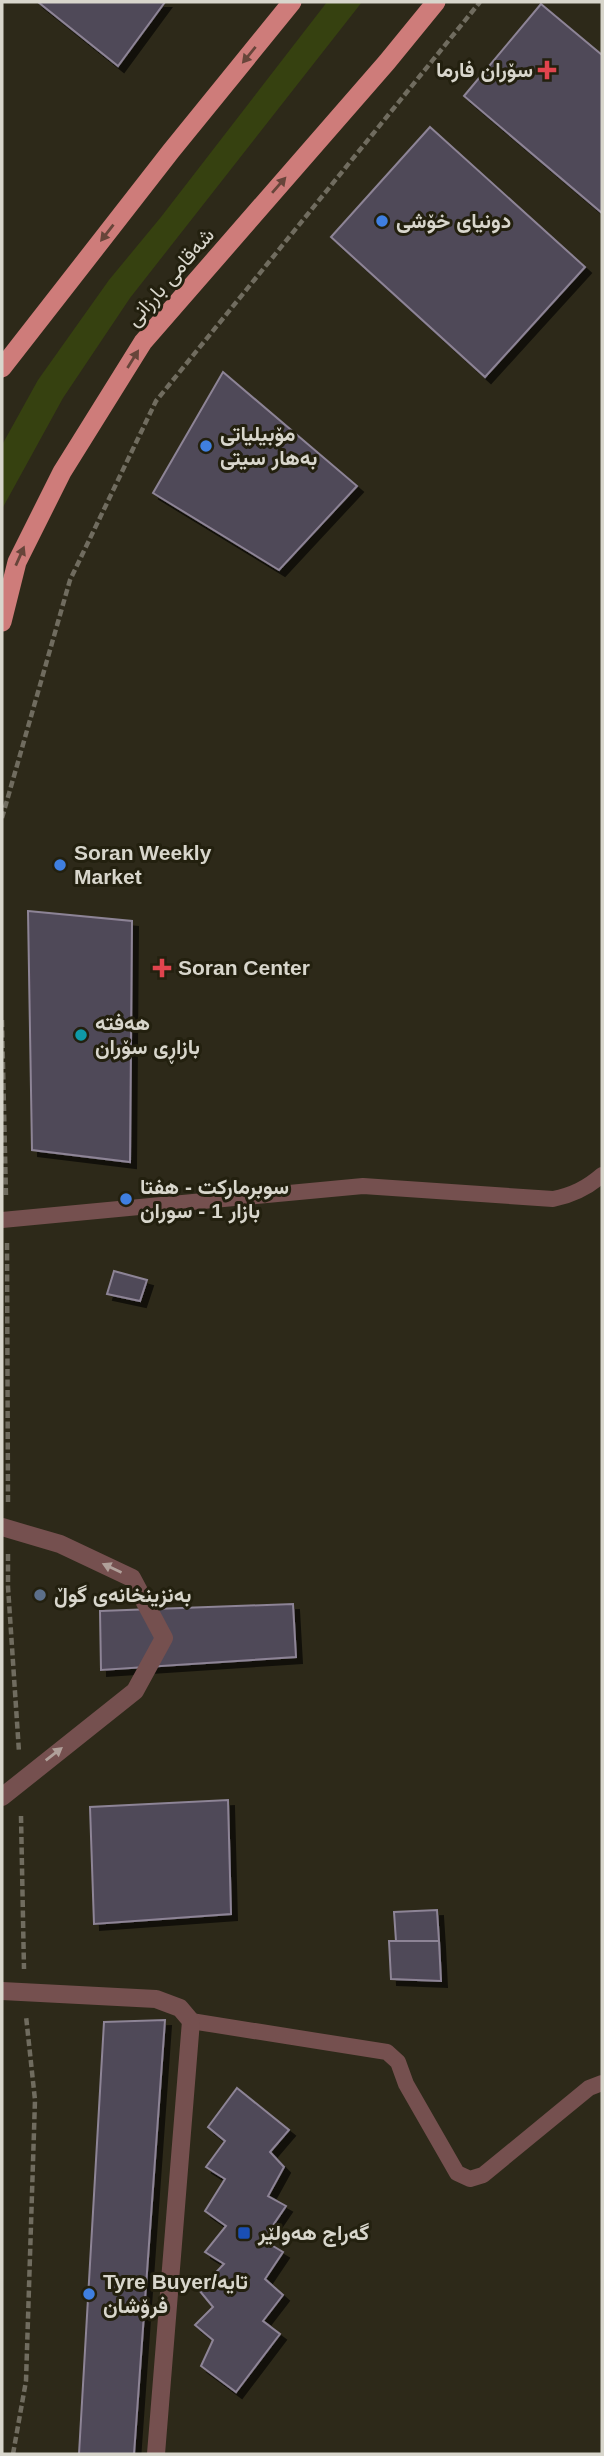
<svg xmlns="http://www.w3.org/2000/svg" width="604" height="2456" font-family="Arial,Vazirmatn,sans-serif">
<defs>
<filter id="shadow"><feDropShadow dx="6" dy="6" stdDeviation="0" flood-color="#0009"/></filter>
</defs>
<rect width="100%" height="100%" fill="#2d2919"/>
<path fill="#364110" d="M327,2H362L130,298L63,398L2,509V445L38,380L109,280L161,217Z"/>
<g fill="#504858" stroke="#8d8496" stroke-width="2" filter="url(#shadow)">
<path d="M38,2H165L118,66Z"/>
<path d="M541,4L602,55V213L464,96Z"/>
<path d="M430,127L585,267L485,377L331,237Z"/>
<path d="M223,372L357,486L279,570L153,493Z"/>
<path d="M28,911L132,921L130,1162L32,1150Z"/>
<path d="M114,1271L147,1280L140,1301L107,1294Z"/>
<path d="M293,1604L296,1657L101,1670L100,1611Z"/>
<path d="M228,1800L231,1914L94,1924L90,1807Z"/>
<path d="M437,1910L439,1941H396L394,1912Z"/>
<path d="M389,1941H439L441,1981L391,1979Z"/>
<path d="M165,2020L134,2454H79L104,2022Z"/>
<path d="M237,2088L289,2130L270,2152L284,2167L268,2196L286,2206L263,2240L283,2252L265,2279L283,2295L263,2321L280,2334L236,2392L201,2366L213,2340L195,2325L213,2307L199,2290L224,2264L205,2252L226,2226L205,2211L225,2179L206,2167L225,2141L208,2127Z"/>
</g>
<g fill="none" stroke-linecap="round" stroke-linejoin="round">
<g stroke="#706c5f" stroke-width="4.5" stroke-dasharray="7 3.5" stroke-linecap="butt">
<path d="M2,818L70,580L156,401L480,2"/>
<path d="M2,1020L6,1196"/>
<path d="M7,1243L8,1504"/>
<path d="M8,1554V1587L19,1752"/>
<path d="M21,1816L24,1969"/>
<path d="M13,2454L26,2381L35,2100L26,2016"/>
</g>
<g stroke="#75504f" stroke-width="16">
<path d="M2,1220L363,1186L553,1199C573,1195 587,1188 602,1175"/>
<path d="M191,2021L387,2052L398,2062L406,2084L457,2173L470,2179L483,2175L589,2088L602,2083"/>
</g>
<g stroke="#75504f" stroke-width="18">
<path d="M2,1527L60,1544L132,1578L164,1638L135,1691L2,1797"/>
<path d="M2,1991L156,1999L180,2008L191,2021L156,2454"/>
</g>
<g stroke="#ce7c7a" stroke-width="19">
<path d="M2,368L171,151L292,2"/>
<path d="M2,622L17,562L62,472L143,342L387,62L436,2"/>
</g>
</g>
<defs><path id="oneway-solid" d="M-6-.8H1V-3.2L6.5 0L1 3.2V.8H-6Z" transform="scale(1.75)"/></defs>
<g fill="#67453a">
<use href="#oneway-solid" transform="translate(249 55) rotate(129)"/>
<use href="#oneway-solid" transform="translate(279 185) rotate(-49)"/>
<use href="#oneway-solid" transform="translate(107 233) rotate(128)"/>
<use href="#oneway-solid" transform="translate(133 359) rotate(-58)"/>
<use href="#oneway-solid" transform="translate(20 556) rotate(-66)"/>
</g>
<g fill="#b0a09a">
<use href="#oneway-solid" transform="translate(112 1568) rotate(-155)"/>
<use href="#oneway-solid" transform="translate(54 1754) rotate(-38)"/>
</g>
<g fill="#e0444e" stroke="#23200f" stroke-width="2.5">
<path d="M543.5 59.5h7v7h7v7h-7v7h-7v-7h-7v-7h7z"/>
<path d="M158.5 957.5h7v7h7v7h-7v7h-7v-7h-7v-7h7z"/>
</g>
<g fill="#3f7fe0" stroke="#23200f" stroke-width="2.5">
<circle cx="382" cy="221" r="7"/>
<circle cx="206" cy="446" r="7"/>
<circle cx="60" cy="865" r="7"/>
<circle cx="126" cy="1199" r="7"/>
<circle cx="89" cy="2294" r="7"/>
</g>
<circle fill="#0f9aa8" stroke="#23200f" stroke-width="2.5" cx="81" cy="1035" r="7"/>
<circle fill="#5c6f8a" stroke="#23200f" stroke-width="2.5" cx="40" cy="1595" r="7"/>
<rect fill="#1a4fb4" stroke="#23200f" stroke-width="2.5" x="237" y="2226" width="14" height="14" rx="3.5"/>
<g text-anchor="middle" stroke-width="6" stroke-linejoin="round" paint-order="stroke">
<g font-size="21" font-weight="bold" fill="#d8d6cc" stroke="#23200f" text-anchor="start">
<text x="533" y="77" text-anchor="end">سۆران فارما</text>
<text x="396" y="228">دونیای خۆشی</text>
<text x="220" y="441">مۆبیلیاتی<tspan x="220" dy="24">بەهار سیتی</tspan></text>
<text x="74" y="860">Soran Weekly<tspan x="74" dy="24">Market</tspan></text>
<text x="178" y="975">Soran Center</text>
<text x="95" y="1030">هەفتە<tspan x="95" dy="24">بازاڕی سۆران</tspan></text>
<text x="140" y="1194">سوبرماركت - هفتا<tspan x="140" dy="24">بازار 1 - سوران</tspan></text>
<text x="54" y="1602">بەنزینخانەی گوڵ</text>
<text x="258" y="2240">گەراج هەولێر</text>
<text x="103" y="2289">Tyre Buyer/تایە<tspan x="103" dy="24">فرۆشان</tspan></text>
</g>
<g font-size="21" fill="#d8d6cc" stroke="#23200f">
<text transform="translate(170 277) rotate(-49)" y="7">شەقامی بارزانی</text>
</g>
</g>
<rect width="604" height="2456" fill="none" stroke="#d8d6cc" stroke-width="7"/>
</svg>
